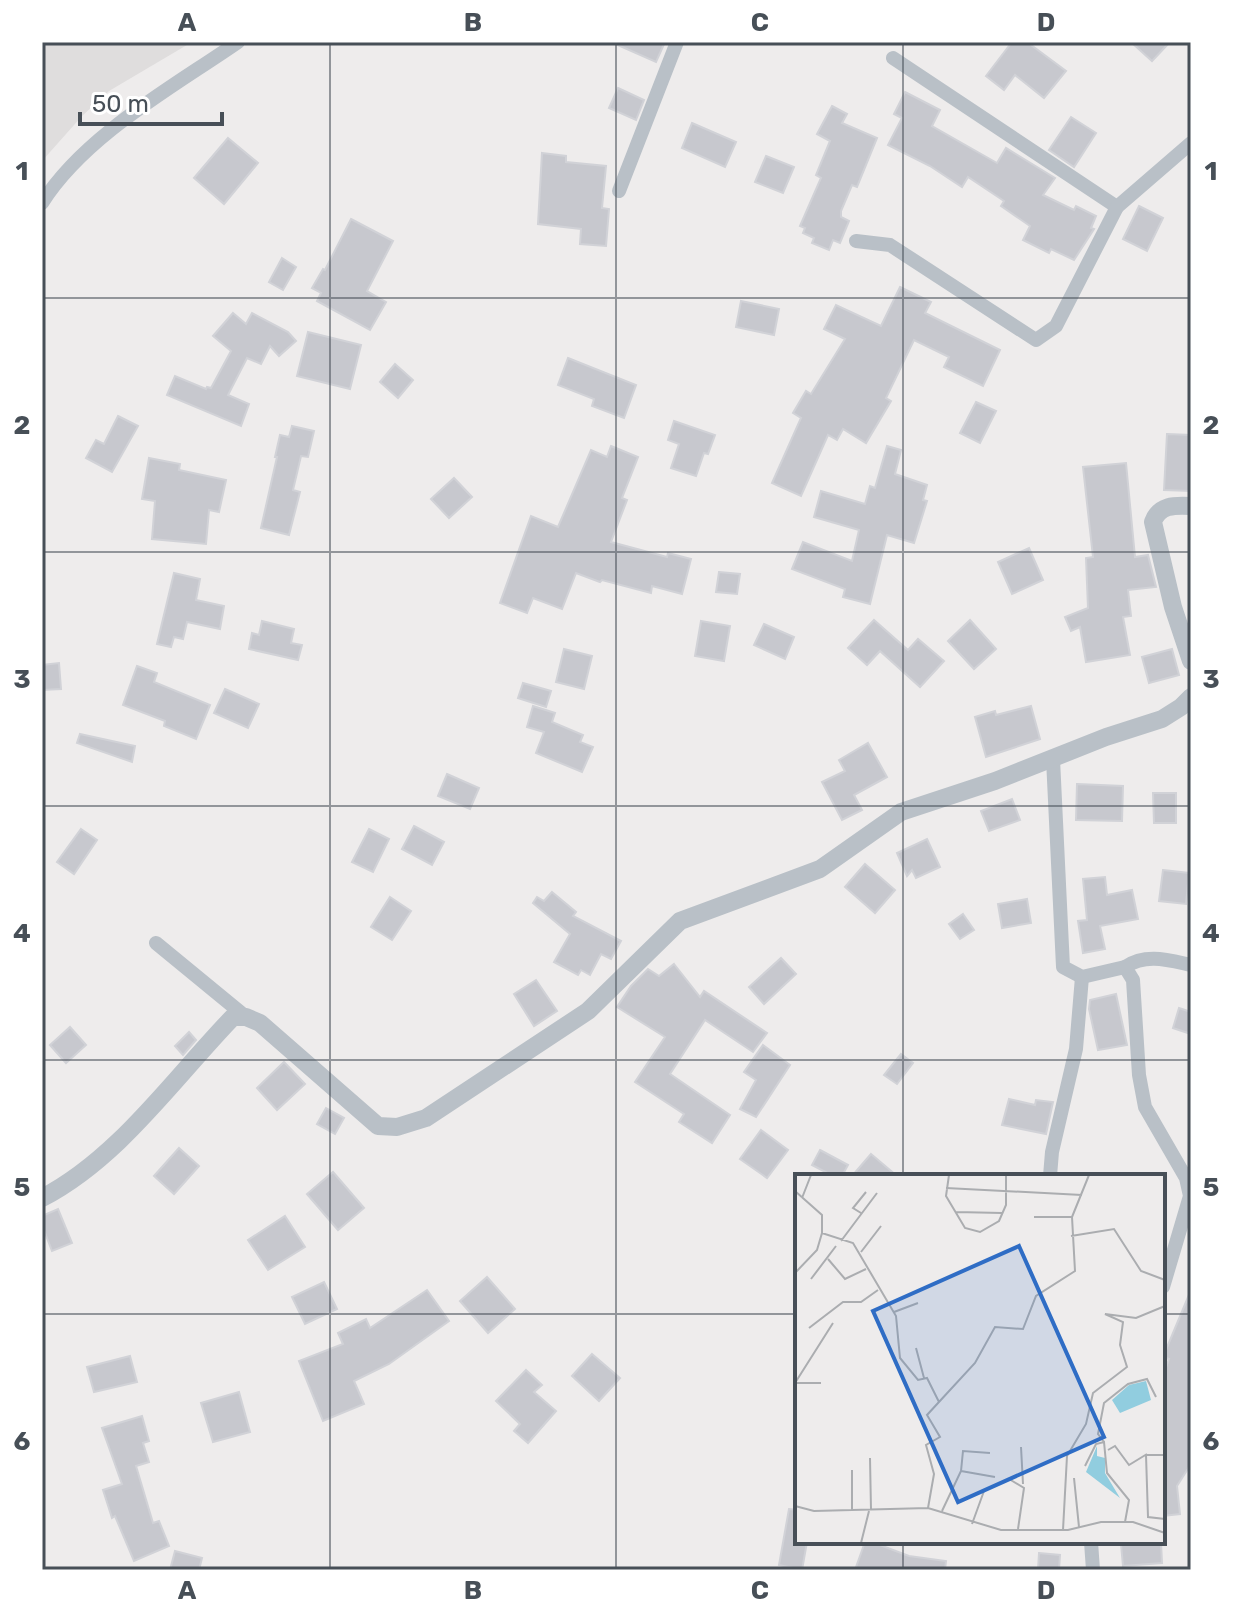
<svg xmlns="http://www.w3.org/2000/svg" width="1233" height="1612" font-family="Rubik,sans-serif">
<rect width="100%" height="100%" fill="#eeecec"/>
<path fill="#dfdddd" d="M42,42H192L109,91L82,116L42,161Z"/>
<g fill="#c7c8ce" stroke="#d1d2d7" stroke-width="2">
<path d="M611,42H665L656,62Z"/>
<path d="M1012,42H1027L1066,71L1044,98L1015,75L1004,90L986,76Z"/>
<path d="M1131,42H1170L1152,61Z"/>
<path d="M618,88L644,100L636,120L609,108Z"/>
<path d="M905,92L940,110L932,126L997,163L1006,148L1055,178L1043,195L1074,210L1076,206L1096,216L1091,228L1094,229L1074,260L1051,249L1049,253L1023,240L1030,226L1001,206L1004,201L968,177L962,187L930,166L888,145L902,118L894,114Z"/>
<path d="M832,106L847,114L842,123L877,138L857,187L852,185L841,211V217L849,221L840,243L833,240L829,250L812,243L814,238L803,233L805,228L800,226L821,178L816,175L830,141L817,134Z"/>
<path d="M1071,117L1096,133L1074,167L1049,150Z"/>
<path d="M692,123L736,142L725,167L682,148Z"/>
<path d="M228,138L258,163L224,204L194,178Z"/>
<path d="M542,153L566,156V162L606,166L602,208L609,209L606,246L580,244L581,229L538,224Z"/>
<path d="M766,156L794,167L783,193L755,182Z"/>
<path d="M1139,206L1163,218L1147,251L1123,239Z"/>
<path d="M351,219L393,241L367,291L386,302L370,330L317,301L321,293L312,288L323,269L325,270Z"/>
<path d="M282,258L296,267L283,290L269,282Z"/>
<path d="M900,287L931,302L925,313L1000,350L983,386L944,367L949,357L914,340L886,398L891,401L866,443L843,429L837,440L828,435L801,496L772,483L801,418L793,413L806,391L811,394L845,339L824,329L836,305L881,326Z"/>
<path d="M741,301L779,309L774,335L736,327Z"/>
<path d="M233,313L246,324L252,313L288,332L296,341L279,356L270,346L261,364L247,358L228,395L249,404L241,426L167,395L175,376L206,389L207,387L211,388L231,351L213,336Z"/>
<path d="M308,332L361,345L350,389L297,376Z"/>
<path d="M568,358L636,385L624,418L592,406L594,399L558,385Z"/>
<path d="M395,364L413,380L398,398L380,382Z"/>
<path d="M976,402L996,411L980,443L960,433Z"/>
<path d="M118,416L138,426L112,472L86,458L96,440L104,444Z"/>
<path d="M674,421L715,435L708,454L704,453L696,476L671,468L679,444L668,440Z"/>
<path d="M292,426L314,431L308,457L301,456L293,490L300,492L289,535L261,528L277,457H275L280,435L289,437Z"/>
<path d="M1167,434L1191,435V491L1164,490Z"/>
<path d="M611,446L638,457L622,498L627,500L611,542L667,557L668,553L691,559L682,594L652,586L651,593L602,580L600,582L576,573L562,609L533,598L527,613L500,603L531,516L558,527L591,450L607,457Z"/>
<path d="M887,446L901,450L895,474L927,485L923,500L927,501L914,543L887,535L870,604L843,597L845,589L792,569L803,542L852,561L859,530L814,517L821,491L865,504L870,486L875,488Z"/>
<path d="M149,458L180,464L179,470L226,480L219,512L209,510L206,544L152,539L155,501L142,499Z"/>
<path d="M1126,463L1135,557L1148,555L1156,587L1128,590L1131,616L1123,617L1130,655L1086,662L1080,627L1071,631L1065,617L1088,608L1086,558L1093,557L1083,467Z"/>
<path d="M454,478L472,497L449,518L431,499Z"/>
<path d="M1029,548L1043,580L1012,594L998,562Z"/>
<path d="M719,572L740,574L737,594L716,592Z"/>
<path d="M174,573L200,579L196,600L224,606L220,629L187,622L183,639L174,637L171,647L157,644Z"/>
<path d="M874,620L908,650L918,639L944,661L920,687L880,651L867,665L848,648Z"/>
<path d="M970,620L996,649L974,669L948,641Z"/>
<path d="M262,621L294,629L291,643L302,645L298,660L249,649L252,633L259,635Z"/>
<path d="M701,621L730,626L724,661L695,656Z"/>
<path d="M764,624L794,637L785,659L754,645Z"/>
<path d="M564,649L592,656L584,689L556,682Z"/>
<path d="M1172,649L1179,675L1149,683L1142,657Z"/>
<path d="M59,663L61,689L42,690V665Z"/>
<path d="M137,666L157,673L154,682L210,705L196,739L164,726L165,721L123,705Z"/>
<path d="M523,683L551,691L546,707L518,698Z"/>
<path d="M225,689L259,704L248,728L214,713Z"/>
<path d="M533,706L555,713L552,722L583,735L580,742L593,747L582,772L536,753L544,732L527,727Z"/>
<path d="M1031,706L1040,739L986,757L975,717L995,711L996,715Z"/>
<path d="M80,734L135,746L132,762L77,743Z"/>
<path d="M868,743L887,777L854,795L862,810L842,820L822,782L845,771L839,760Z"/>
<path d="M447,774L479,788L470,809L438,796Z"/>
<path d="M1077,784L1123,786L1122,821L1076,820Z"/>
<path d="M1153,793H1176V823H1154Z"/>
<path d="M1012,799L1020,820L989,831L981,811Z"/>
<path d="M414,826L444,842L432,865L402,849Z"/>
<path d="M81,829L97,840L74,874L57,862Z"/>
<path d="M369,829L389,839L373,872L352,862Z"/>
<path d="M927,839L940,867L916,878L912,870L907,876L897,853Z"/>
<path d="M865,864L895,890L875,913L845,887Z"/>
<path d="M1163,870L1189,873L1186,904L1159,901Z"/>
<path d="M1105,877L1107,895L1132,890L1138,919L1100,926L1105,949L1083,953L1078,921L1087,920L1083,879Z"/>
<path d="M552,892L576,912L573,916L621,941L611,959L601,954L590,975L581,970L578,975L554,962L570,934L533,903L537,897L544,901Z"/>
<path d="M390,897L411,911L392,940L371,927Z"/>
<path d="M1027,899L1031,923L1002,928L998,904Z"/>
<path d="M963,914L974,930L960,939L949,924Z"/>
<path d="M781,958L796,974L764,1004L749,987Z"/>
<path d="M674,964L700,997L704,991L767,1033L753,1052L705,1020L670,1074L730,1115L712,1143L679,1122L684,1114L635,1082L665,1037L617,1007L631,986L648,969L659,976Z"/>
<path d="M536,980L557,1011L534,1026L514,994Z"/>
<path d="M1116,994L1127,1045L1098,1050L1089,1009L1090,1000Z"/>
<path d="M1179,1008L1191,1012V1034L1173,1028Z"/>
<path d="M70,1027L86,1045L66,1063L50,1045Z"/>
<path d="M189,1032L196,1040L183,1055L175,1046Z"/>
<path d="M763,1045L790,1065L756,1117L740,1109L756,1080L744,1072Z"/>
<path d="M901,1054L913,1063L897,1084L884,1075Z"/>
<path d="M284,1062L305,1084L277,1110L257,1088Z"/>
<path d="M1009,1099L1035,1105L1036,1100L1053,1102L1046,1134L1002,1125Z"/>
<path d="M326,1108L344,1118L335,1134L317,1124Z"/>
<path d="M761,1130L788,1150L767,1178L740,1159Z"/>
<path d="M179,1148L199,1166L174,1194L154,1176Z"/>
<path d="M820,1150L848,1165L842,1176H833L812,1165Z"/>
<path d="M871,1154L897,1176H852Z"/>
<path d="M333,1172L364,1208L338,1230L307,1194Z"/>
<path d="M58,1209L72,1243L52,1251L42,1225V1216Z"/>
<path d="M285,1216L305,1247L268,1270L248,1240Z"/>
<path d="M487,1277L515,1309L488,1333L460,1301Z"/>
<path d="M324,1282L337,1309L305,1324L292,1297Z"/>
<path d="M427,1290L449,1321L389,1364L354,1381L364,1404L323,1421L299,1361L343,1344L338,1333L366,1319L370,1328Z"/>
<path d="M1191,1290V1464L1177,1486L1180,1514L1163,1516V1376L1169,1359L1163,1357Z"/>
<path d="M592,1354L620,1378L599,1401L572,1376Z"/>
<path d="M130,1356L137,1382L94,1392L87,1367Z"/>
<path d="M526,1370L542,1385L534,1392L556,1411L528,1443L514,1431L520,1424L496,1401Z"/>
<path d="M239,1392L250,1432L213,1442L201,1403Z"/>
<path d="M142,1416L149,1441L143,1443L149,1462L136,1466L153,1523L159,1521L169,1546L134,1561L115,1516L112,1518L103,1490L122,1484L102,1428Z"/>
<path d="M789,1509L797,1510V1542H807L802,1570L779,1565Z"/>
<path d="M865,1542H872L909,1556L946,1561L945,1570H855Z"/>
<path d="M1161,1542L1162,1563L1123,1566L1121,1544Z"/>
<path d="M175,1551L202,1558L199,1570H170Z"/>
<path d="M1039,1553L1060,1555L1059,1570H1038Z"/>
</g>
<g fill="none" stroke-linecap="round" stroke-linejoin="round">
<g stroke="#b9c0c7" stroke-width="14">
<path d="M893,58L1117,207"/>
<path d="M619,191L677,42"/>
<path d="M42,203C85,135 173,87 238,42"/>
<path d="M856,241L890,245L1036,340L1056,326L1117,207L1191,143"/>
<path d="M1053,759L1063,967L1082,977L1125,967L1133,980L1139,1075L1145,1107L1186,1178L1190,1196L1163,1287"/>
<path d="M156,943L246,1017"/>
<path d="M1125,967C1146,953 1168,960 1191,965"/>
<path d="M1050,1176L1052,1152L1076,1049L1082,977"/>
<path d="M1091,1542L1093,1570"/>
</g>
<g stroke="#b9c0c7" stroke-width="18">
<path d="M1191,506C1174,505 1159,505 1153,522L1173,607L1191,661"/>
<path d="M42,1198C119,1158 173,1079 233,1017H246L260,1023L378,1126L397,1127L426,1118L588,1011L680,921L820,869L901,812L995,781L1106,737L1162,719L1181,707L1191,697"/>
</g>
</g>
<path fill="none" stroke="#474f57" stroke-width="2" stroke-opacity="0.55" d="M330,42V1570M616,42V1570M903,42V1176M42,298H1191M42,552H1191M42,806H1191M42,1060H1191M42,1314H797M1163,1314H1191M903,1542V1570"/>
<g transform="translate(795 1174)">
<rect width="370" height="370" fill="#eeecec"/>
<path d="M351,207L356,226L325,239L317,226L334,211ZM302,272V282L310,284V299L325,324L291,298Z" fill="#91cddf"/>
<path fill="none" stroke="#abadb0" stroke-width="2" d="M154,1L151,22L170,54L185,58L204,47L211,31V1M151,14L287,21M0,17L27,41V59M7,24L16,1M161,38L207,39M66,39L58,34L71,18M239,43H277M276,62L319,55L346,97L370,106M46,67L82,19M66,78L86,52M33,85L50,105L71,95M0,99L22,76L27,59L58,69L101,142L105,184L123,206L132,204L144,228M16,105L41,72M99,138L123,129M14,154L48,128H66L83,116M121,174L129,204M0,209L38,149M0,209H26M309,268L303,260L309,229L333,210L352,205L361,223M226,273L228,310M313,276L320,272L334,291L352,280M370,281H351L353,343L370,345M75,284L76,336M290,292L301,270L309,268L312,299L334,326L330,348M166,297L200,303M279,304L284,353M214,305L229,314L223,355M0,332L19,337L133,334L206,356H273L306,348H338L370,359M133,334L139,300L131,271L145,263L132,241L180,189L200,153L228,155L241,122L280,97L277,43L294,1M57,336V296M147,337L166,297L168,277L195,279M177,350L189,317M268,356L272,282L291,250L298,219L332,193L325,171L328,148L310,140L341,144L370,132M66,369L74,337"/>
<path fill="#2f6dc5" fill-opacity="0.15" stroke="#2f6dc5" stroke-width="4" d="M224,72L309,263L163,328L78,137Z"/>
<rect width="370" height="370" fill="none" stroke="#474f57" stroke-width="4"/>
</g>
<rect width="1233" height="1612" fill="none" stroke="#ffffff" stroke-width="88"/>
<path d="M80 112v12h142v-12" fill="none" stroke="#474f57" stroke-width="4"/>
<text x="92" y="112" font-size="24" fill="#474f57" stroke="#ffffff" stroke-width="6" paint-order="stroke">50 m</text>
<rect x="44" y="44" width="1145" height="1524" fill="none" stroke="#474f57" stroke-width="3"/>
<g font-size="26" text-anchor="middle" font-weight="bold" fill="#474f57">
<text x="187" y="31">A</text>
<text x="473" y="31">B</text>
<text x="760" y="31">C</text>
<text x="1046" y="31">D</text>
<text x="22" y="180">1</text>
<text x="1211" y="180">1</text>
<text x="22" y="434">2</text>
<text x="1211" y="434">2</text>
<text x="22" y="688">3</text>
<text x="1211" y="688">3</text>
<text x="22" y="942">4</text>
<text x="1211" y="942">4</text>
<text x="22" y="1196">5</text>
<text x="1211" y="1196">5</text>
<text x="22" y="1450">6</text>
<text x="1211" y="1450">6</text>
<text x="187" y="1599">A</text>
<text x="473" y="1599">B</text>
<text x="760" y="1599">C</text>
<text x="1046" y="1599">D</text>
</g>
</svg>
